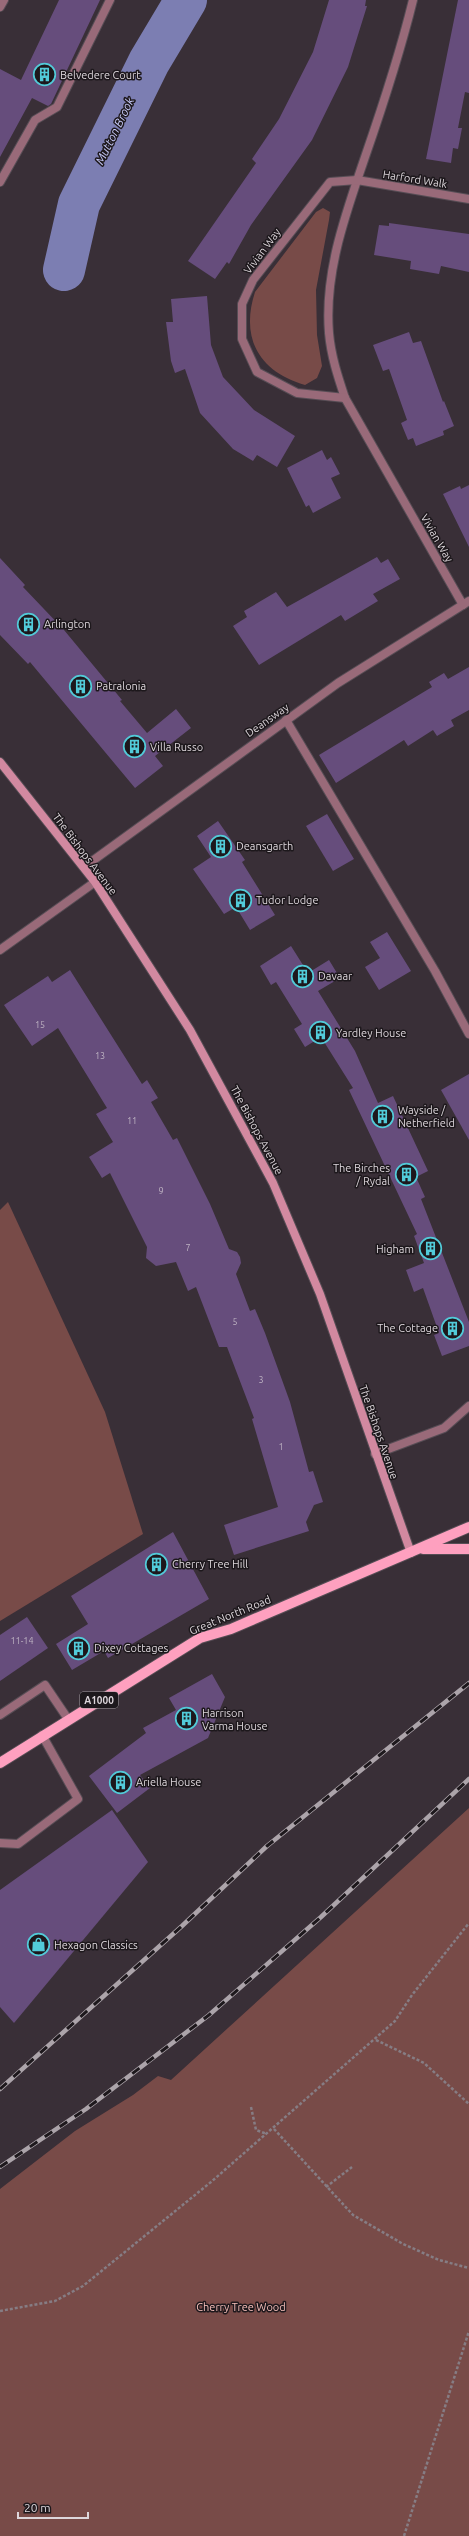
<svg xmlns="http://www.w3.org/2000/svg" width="469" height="2536" font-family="Ubuntu,sans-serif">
<rect width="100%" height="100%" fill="#392f37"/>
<g fill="#784b48">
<path d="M323,208L330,212L329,220L316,290L317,335L322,366L317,378L305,385C259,372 240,338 255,292L316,212Z"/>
<path d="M8,1202L105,1412L143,1534L0,1621V1210Z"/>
<path d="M469,1808V2536H0V2189L75,2131L133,2095L158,2076L171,2080Z"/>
</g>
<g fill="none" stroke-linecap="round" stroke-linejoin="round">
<path stroke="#7c7eb2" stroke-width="42" d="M64,270L79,204L149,62L186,0"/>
</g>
<g fill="#664d7c">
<path d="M59,0H100L51,104L48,106L32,98L0,157V69L21,80Z"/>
<path d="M329,0H366L365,6H367L348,67L312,140L251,225L229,264L227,262L215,279L188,261L256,163L252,159L279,119L313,52Z"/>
<path d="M458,0H469V93L465,92L458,128H462L458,149L453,148L451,163L426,159Z"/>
<path d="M389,223L469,234V272L441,266L439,274L410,269L411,261L374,255L379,225L389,226Z"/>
<path d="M207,296L211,345L223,377L254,410L295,436L277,467L257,455L253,461L233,449L200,413L185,369L175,373L171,361L166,322H173L171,299Z"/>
<path d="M409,332L413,343L421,341L443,402L444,401L454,426L443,431L444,435L416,446L413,438L408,440L401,423L407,420L389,369L383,371L373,345Z"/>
<path d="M322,450L327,460L331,457L340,474L331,478L341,498L313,513L309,505L306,507L287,468Z"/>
<path d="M469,485V547L443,494L460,486L461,489Z"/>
<path d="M377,557L381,563L388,559L400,579L373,594L378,601L345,621L341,615L259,665L233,626L247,617L244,611L276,592L287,607Z"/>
<path d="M0,558L25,585L23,587L64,630L122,700L120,701L147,733L176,709L191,728L155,756L163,766L135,788L30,662L28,664L0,635Z"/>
<path d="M469,667V710L451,720L454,726L437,736L433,730L408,746L404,740L336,783L319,755L432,687L429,682L444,673L448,679Z"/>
<path d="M327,814L354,859L333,871L306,826Z"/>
<path d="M218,821L245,860L242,862L275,915L250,930L236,907L224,914L193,869L211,857L197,836Z"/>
<path d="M387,932L411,971L379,990L365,967L380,958L370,942Z"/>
<path d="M291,946L308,973L329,960L340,978L318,991L355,1051L378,1103L393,1096L428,1171L416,1177L425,1197L421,1199L469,1322V1346L442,1356L434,1335L439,1333L423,1288L414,1292L406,1270L424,1263L414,1236L417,1234L349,1090L353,1088L321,1037L305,1047L294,1029L302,1024L276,982L271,985L260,966Z"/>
<path d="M70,970L142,1084L147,1080L158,1098L151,1102L173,1140L177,1138L210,1204L229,1249L237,1252L240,1257L241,1263L236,1274L250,1311L255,1309L265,1333L290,1402L309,1472L313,1471L323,1502L314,1505L306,1522L309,1531L234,1555L224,1525L278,1507L252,1419L254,1418L227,1347H219L196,1287L188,1291L176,1262L156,1266L146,1258L147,1247L110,1173L102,1178L89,1157L113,1142L96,1114L107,1108L58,1028L32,1046L4,1005L48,976L52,982Z"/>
<path d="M469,1074V1140L441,1090Z"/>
<path d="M173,1532L209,1599L108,1658L104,1651L72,1670L56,1644L88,1624L71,1596Z"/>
<path d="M27,1617L48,1648L0,1681V1635Z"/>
<path d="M212,1674L225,1697L208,1738L140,1775L150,1788L117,1813L89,1776L146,1733L143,1728L176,1710L169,1698Z"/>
<path d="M112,1810L148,1862L14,2023L0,2007V1890Z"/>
</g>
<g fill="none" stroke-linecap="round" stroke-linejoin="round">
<defs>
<g id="lane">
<path d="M0,7L4,0"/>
<path d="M0,182L35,120L57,107L110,0"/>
<path d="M286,720L435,971L469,1034"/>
<path d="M0,1715L45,1685L68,1719"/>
<path d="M0,1843L18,1844L78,1799L42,1735"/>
</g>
<g id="street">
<path d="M413,0C400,53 383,105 365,157C346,213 324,272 329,333C331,356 338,377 345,398L463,605"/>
<path d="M345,398L297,393L257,372L242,339V304L253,280L330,182L357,180L469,199"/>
<path d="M84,867L338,683L469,601"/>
<path d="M0,950L95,882"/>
<path d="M375,1454L444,1428L469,1406"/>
</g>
<path id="secondary" d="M0,762L95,882L190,1030L273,1183L320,1294L411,1553"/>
<g id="primary">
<path d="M423,1549H469"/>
<path d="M0,1763L200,1638L231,1629L469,1527"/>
</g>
</defs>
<use href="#lane" stroke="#574d55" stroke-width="10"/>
<use href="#street" stroke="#574d55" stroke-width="10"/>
<use href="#secondary" stroke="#574d55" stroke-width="10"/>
<use href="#primary" stroke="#574d55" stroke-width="12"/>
<g stroke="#867d84" stroke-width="2.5" stroke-dasharray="3 2" stroke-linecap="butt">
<path d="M376,2040L424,2063L469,2104"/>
<path d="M251,2107L256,2130L267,2134"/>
<path d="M274,2129L353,2215L403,2244L439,2260L469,2268"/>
<path d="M326,2187L352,2167"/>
<path d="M0,2311L55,2301L83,2286L211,2182L395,2021L412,1995L469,1923"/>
<path d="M404,2536L469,2331"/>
</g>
<use href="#lane" stroke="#996a79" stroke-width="8"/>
<use href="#street" stroke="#996a79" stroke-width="8"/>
<use href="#secondary" stroke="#d289a0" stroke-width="8"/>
<use href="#primary" stroke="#fea0bf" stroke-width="10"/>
<defs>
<g id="rail">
<path d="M0,2089L182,1926L267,1846L469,1683"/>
<path d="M0,2167L86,2109L209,2015L321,1917L469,1779"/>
</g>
</defs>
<use href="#rail" stroke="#aca4aa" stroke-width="4.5"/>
<use href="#rail" stroke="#1d181c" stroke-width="3" stroke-dasharray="9" stroke-linecap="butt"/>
</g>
<defs>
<symbol id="building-ring" viewBox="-11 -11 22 22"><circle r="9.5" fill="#1d181c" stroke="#52cbd9" stroke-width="1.5"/><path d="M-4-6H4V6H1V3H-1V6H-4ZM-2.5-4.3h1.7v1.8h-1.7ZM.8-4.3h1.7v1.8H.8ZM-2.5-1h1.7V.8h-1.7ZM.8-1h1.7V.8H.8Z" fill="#52cbd9"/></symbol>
<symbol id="shop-ring" viewBox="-11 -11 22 22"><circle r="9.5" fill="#1d181c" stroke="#52cbd9" stroke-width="1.5"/><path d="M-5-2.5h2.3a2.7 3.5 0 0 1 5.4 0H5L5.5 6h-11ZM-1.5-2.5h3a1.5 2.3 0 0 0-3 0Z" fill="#52cbd9"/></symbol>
</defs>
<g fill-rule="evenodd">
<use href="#building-ring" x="32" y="62" width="25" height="25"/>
<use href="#building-ring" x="16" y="612" width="25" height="25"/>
<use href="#building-ring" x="68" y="674" width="25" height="25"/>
<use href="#building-ring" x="122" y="734" width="25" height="25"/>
<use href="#building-ring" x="208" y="834" width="25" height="25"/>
<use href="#building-ring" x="228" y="888" width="25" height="25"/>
<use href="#building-ring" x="290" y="964" width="25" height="25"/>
<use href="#building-ring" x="308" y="1020" width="25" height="25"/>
<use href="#building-ring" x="370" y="1104" width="25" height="25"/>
<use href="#building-ring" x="394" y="1162" width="25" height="25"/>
<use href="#building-ring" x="418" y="1236" width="25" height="25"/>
<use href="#building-ring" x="440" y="1316" width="25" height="25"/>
<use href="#building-ring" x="144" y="1552" width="25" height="25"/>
<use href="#building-ring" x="66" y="1636" width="25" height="25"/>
<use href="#building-ring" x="174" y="1706" width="25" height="25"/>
<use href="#building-ring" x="108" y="1770" width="25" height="25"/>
<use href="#shop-ring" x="26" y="1932" width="25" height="25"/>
</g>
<g text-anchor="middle" stroke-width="3" stroke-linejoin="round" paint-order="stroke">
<g font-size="9" fill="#bfb4c3">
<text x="40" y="1028">15</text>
<text x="100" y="1059">13</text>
<text x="132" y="1124">11</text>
<text x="161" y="1194">9</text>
<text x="188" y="1251">7</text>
<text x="235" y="1325">5</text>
<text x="261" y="1383">3</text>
<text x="281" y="1450">1</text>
<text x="22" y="1644">11-14</text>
</g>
<rect fill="#1d181c" stroke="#a39da2" stroke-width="1" x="80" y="1692" width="38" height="16" rx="3"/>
<g font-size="10" font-weight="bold" fill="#ddd6db">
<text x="99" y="1704">A1000</text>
</g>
<g font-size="11" fill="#ddd6db" stroke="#1d181c" text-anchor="start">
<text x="60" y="79">Belvedere Court</text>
<text x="44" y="628">Arlington</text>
<text x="96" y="690">Patralonia</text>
<text x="150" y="751">Villa Russo</text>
<text x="236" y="850">Deansgarth</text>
<text x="256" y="904">Tudor Lodge</text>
<text x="318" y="980">Davaar</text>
<text x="336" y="1037">Yardley House</text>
<text x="398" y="1114">Wayside /<tspan x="398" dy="13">Netherfield</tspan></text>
<text x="390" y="1172" text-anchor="end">The Birches<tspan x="390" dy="13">/ Rydal</tspan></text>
<text x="414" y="1253" text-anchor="end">Higham</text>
<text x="438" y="1332" text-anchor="end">The Cottage</text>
<text x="172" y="1568">Cherry Tree Hill</text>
<text x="94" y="1652">Dixey Cottages</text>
<text x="202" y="1717">Harrison<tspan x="202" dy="13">Varma House</tspan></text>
<text x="136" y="1786">Ariella House</text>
<text x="54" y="1949">Hexagon Classics</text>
</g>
<g font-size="11" fill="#ddd6db" stroke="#1d181c">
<text transform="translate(415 179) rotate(9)" y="4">Harford Walk</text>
<text transform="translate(262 251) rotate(-53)" y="4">Vivian Way</text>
<text transform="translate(437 538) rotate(60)" y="4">Vivian Way</text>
<text transform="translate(267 720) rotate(-35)" y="4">Deansway</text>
<text transform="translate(85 854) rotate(53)" y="4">The Bishops Avenue</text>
<text transform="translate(257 1130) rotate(62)" y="4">The Bishops Avenue</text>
<text transform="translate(379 1432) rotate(71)" y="4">The Bishops Avenue</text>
<text transform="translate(230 1615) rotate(-22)" y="4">Great North Road</text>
</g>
<g font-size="11" fill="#f7c0bb" stroke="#1d181c">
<text x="241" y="2311">Cherry Tree Wood</text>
</g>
<g font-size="12" font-style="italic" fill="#c8cbfa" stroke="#1d181c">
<text transform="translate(115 131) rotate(-64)" y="4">Mutton Brook</text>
</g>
</g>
<path d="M18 2512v6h70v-6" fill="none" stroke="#ddd6db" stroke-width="2"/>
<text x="24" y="2512" font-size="12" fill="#ddd6db" stroke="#1d181c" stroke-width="3" paint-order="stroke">20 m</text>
</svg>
